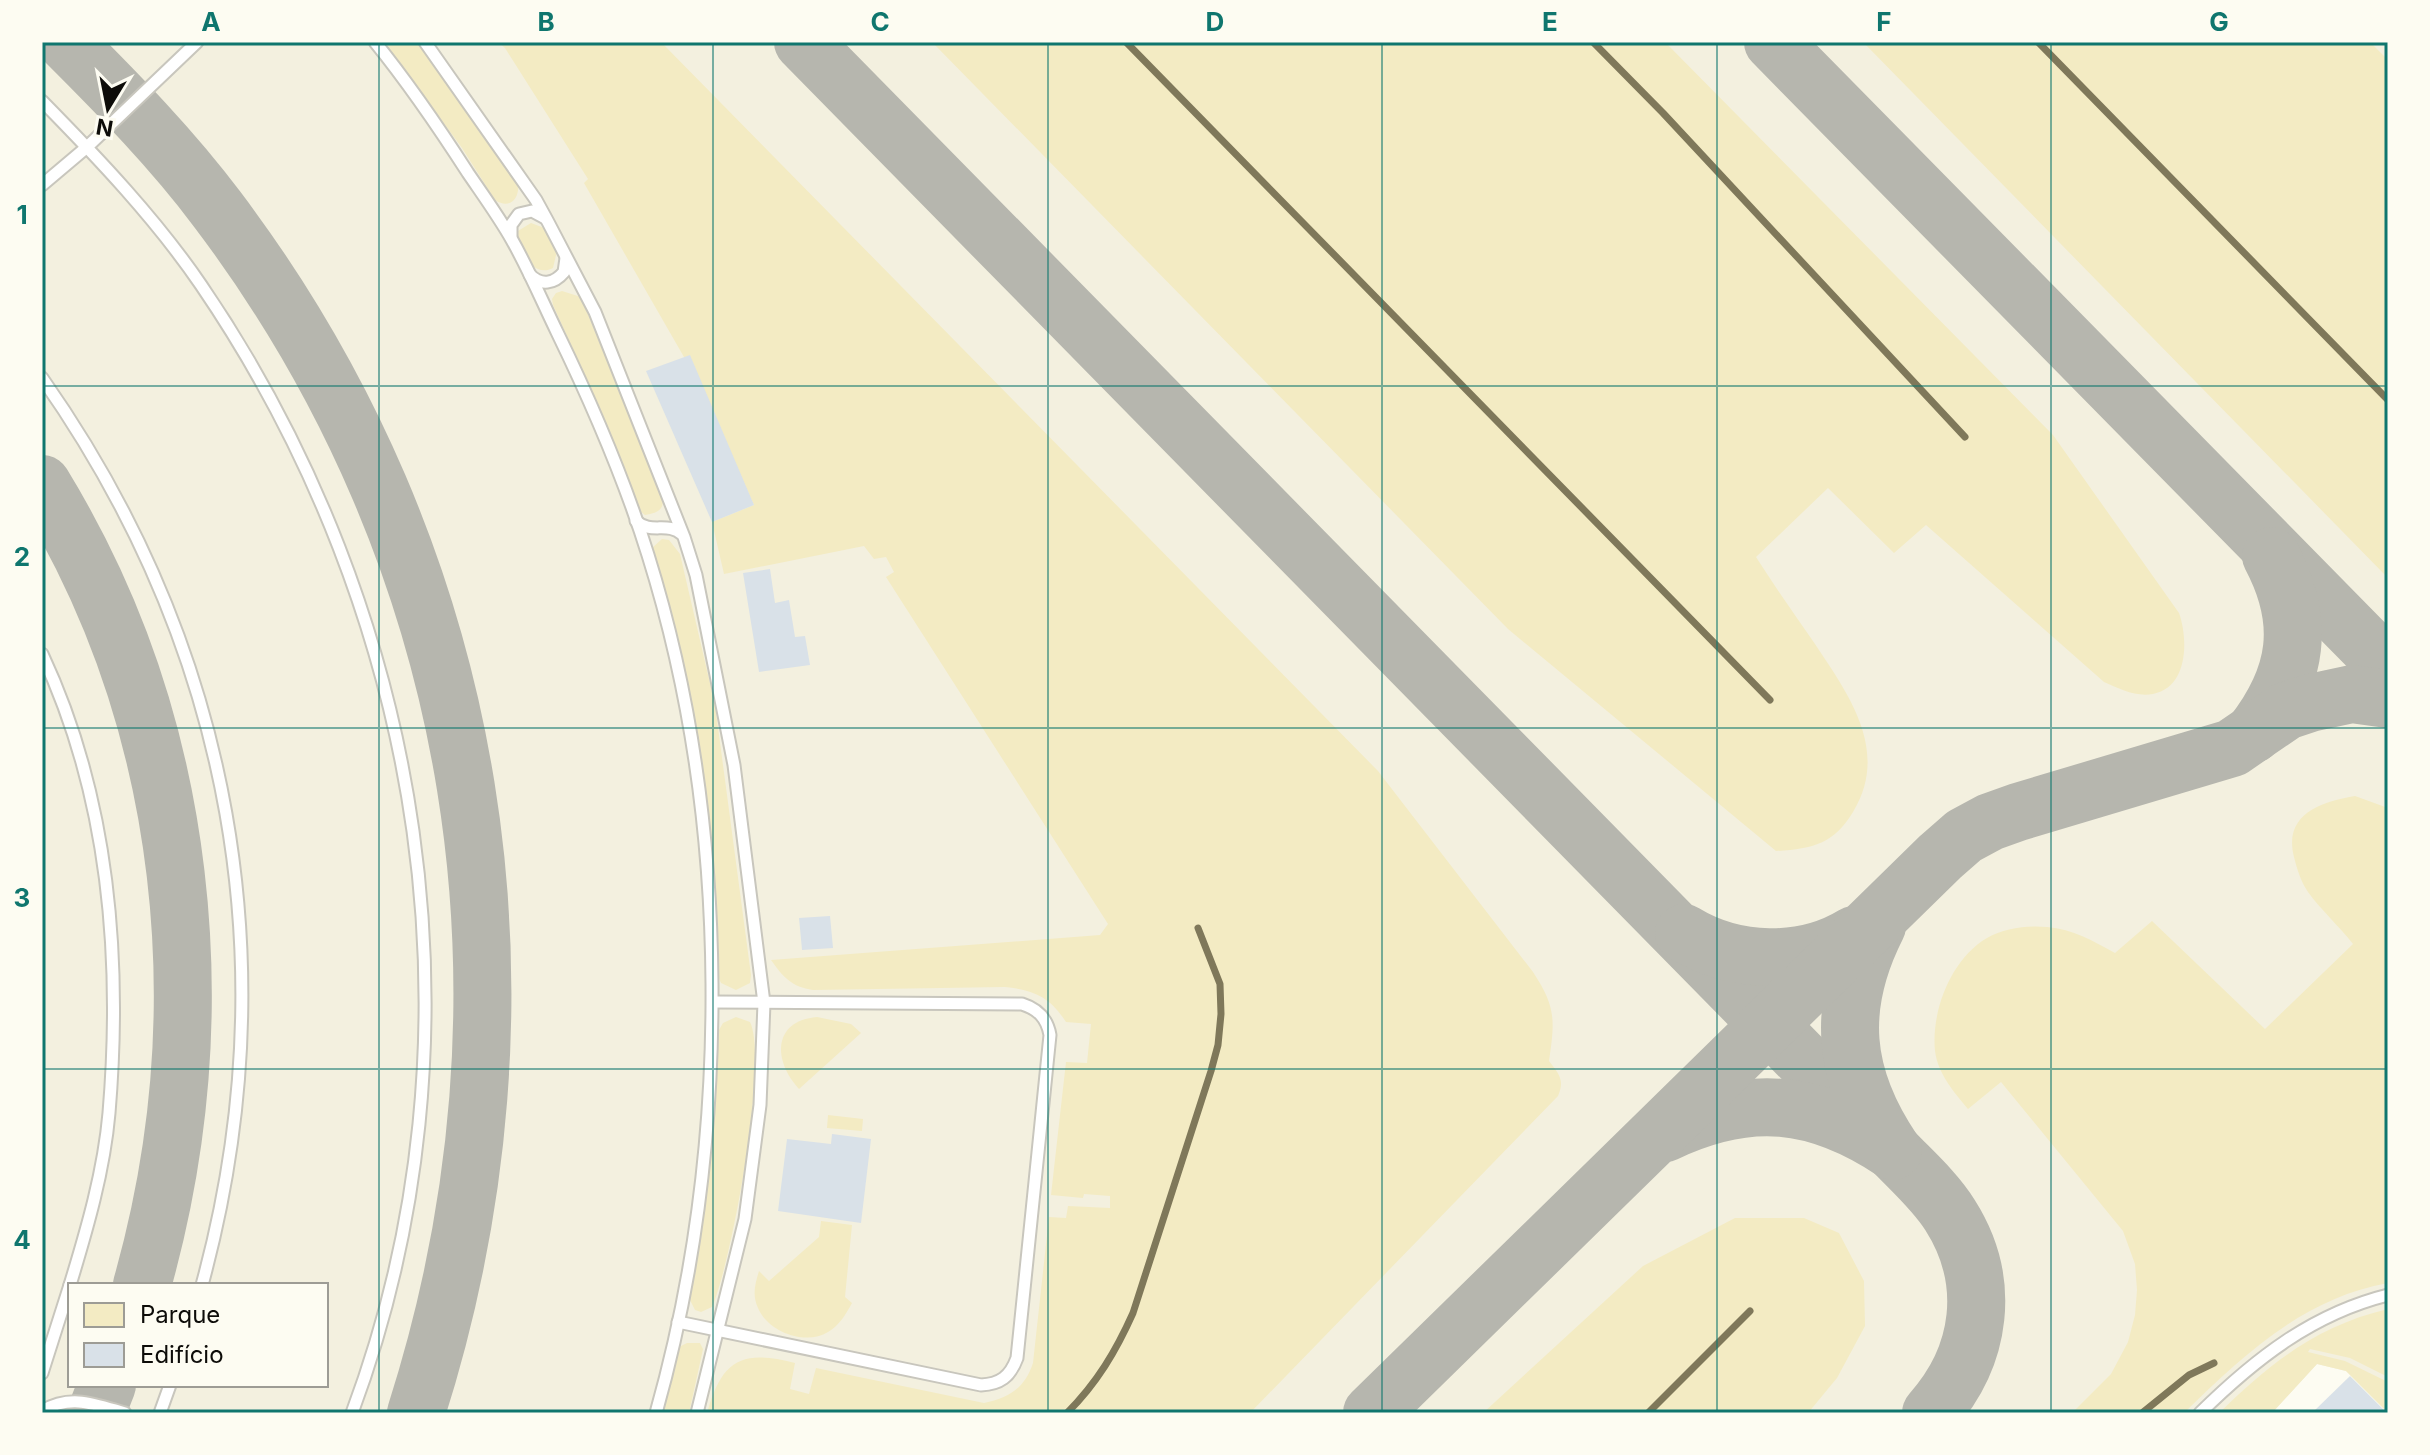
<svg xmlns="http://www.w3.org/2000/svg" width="2430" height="1455" font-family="Inter,sans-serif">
<rect width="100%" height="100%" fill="#fdfcf2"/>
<path fill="#f3f0df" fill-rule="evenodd" d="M42,42H2388V1413L2346,1371L2317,1364L2272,1413H42ZM70,1285H326V1385H70Z"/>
<g fill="#f3ebc3">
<path d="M384,42H418L517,179C522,196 511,211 495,200L462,148Z"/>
<path d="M498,42H661L1378,771L1533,972C1556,1007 1555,1020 1549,1061C1559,1074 1565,1080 1558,1096L1250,1413H707C722,1360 741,1349 795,1363L790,1389L809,1394L816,1368L984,1403C1009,1398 1025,1388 1033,1363L1049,1217L1066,1218L1068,1206L1110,1208V1196L1084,1194L1083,1198L1051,1195L1066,1062L1087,1063L1091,1024L1066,1022C1050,997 1034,990 1005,987L813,990C792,987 783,977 771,960L1100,935L1108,924L886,577L894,572L886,557L874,559L864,546L724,574L712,522L754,505L684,357L584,183L588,179L505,48Z"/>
<path d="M932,42H1665L2053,435L2179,613C2188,638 2189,687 2153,694C2135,697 2120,689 2104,682L1926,525L1894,553L1828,488L1756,557C1775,587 1795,615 1815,644C1849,695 1890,751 1853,812C1834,844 1812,849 1776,851L1508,629Z"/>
<path d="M1863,42H2370L2388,60V578Z"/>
<path d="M531,223L547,229L557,251L553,268C533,279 515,249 518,231Z"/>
<path d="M562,291L581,297L663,498C664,511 656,513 645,515L640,511L608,427L553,305L552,299L556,293Z"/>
<path d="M662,539L669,540L680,554L715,705L751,975L750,983L736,990L721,983L717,974C714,889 710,801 692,717C680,663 665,609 651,556L652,548Z"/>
<path d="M2355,796L2388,808V1283C2304,1298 2243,1355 2184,1413H2072L2111,1374L2128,1342L2135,1315L2137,1290L2135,1264L2123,1231L2001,1082L1968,1109C1954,1092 1938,1074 1935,1051C1931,1011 1951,959 1987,938C2004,928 2027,925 2047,927C2073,929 2093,941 2115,953L2152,921L2265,1029L2353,944C2339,926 2321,910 2308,892C2301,882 2297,869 2294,857C2283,814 2321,802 2355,796Z"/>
<path d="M736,1017L750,1022C769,1061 731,1264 712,1307L701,1312L695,1310L689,1298C705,1208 714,1120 719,1030L723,1023Z"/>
<path d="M817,1017L851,1024L861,1033L799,1089C773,1061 772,1021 817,1017Z"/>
<path d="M828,1115L863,1119L862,1131L827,1128Z"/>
<path d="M1735,1218H1804L1839,1233L1864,1281L1865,1326L1837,1378L1808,1413H1483L1643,1266Z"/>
<path d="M821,1221L852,1225L845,1297L852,1303C846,1314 839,1326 828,1332C806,1346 768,1332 758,1308C752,1295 755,1284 759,1271L769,1281L819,1237Z"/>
<path d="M2388,1309V1377L2350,1358L2310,1349L2308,1352L2345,1361L2388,1382V1413L2346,1371L2317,1364L2272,1413H2219C2271,1363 2316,1326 2388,1309Z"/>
<path d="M687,1343H700L703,1349L689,1413H662L679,1347Z"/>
</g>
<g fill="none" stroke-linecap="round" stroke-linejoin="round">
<g stroke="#7f785a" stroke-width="7">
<path d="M1126,42L1770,700"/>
<path d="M1593,42L1663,113L1965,437"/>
<path d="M2038,42L2388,400"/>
<path d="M1067,1413C1097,1383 1116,1351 1133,1313L1211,1071L1218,1045L1221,1014L1220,984L1198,928"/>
<path d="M1648,1413L1750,1311"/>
<path d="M2142,1413L2189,1375L2214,1363"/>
</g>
<g stroke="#b6b6ae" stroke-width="58">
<path d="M66,42C119,95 172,149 217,209C482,559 549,997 416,1413"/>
<path d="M803,42L1893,1151C1912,1171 1935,1191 1950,1215C1992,1281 1982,1356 1931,1413"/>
<path d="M1773,42L2388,667"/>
<path d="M42,484C189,724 218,1016 142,1285"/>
<path d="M2253,734C2298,676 2306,622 2271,556"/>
<path d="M1684,933C1735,964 1803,966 1854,935"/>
<path d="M1665,1133C1749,1093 1816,1100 1893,1151C1842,1076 1836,1007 1877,926"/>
<path d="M96,1413L107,1385"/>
<path d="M1372,1413L1940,857L1964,836L1990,822L2018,812L2232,748L2286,711L2310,703L2352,694L2388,699"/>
</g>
</g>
<g fill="#d9e1e8">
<path d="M690,355L754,505L712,522L646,371Z"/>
<path d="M770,569L775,603L789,600L795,637L805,636L810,665L759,672L743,573Z"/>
<path d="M830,916L833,948L802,950L799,918Z"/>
<path d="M832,1134L871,1139L861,1223L778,1211L787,1139L831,1144Z"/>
<path d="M2350,1376L2387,1413H2312Z"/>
</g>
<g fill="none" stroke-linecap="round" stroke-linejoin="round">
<defs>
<g id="service">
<path d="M375,42C409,84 439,128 468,173C483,195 499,217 512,240C529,270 542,301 557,332C592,404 624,478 648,555C732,824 732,1143 656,1413"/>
<path d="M425,42L536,200L548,222L595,312L684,537L696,575L734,765L764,1003L760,1105L745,1219L697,1413"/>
<path d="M42,101C98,158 156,219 201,285C425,613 492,1037 352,1413"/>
<path d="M42,185L87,147L197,42"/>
<path d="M511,236V225L519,214L532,211L545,218"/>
<path d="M530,275C541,286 554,284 564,272L566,258"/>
<path d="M42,378C232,648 289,966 202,1285"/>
<path d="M636,521C651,535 667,521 682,534"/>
<path d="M42,654C109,797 122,958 109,1113C104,1171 87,1229 70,1285"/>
<path d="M678,1322L981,1385C1000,1384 1010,1377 1017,1358L1050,1035C1047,1018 1038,1009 1022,1004L713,1002"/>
<path d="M42,1373L70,1285"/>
<path d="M42,1411C71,1394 94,1404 125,1413"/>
<path d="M160,1413L170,1385"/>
<path d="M2200,1413C2255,1359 2312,1314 2388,1295"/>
</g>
</defs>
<use href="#service" stroke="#c8c6bd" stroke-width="15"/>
<use href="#service" stroke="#fff" stroke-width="11"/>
</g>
<path fill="none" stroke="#0f766e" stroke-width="2" stroke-opacity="0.55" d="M379,42V1413M713,42V1413M1048,42V1413M1382,42V1413M1717,42V1413M2051,42V1413M42,386H2388M42,728H2388M42,1069H2388"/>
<rect width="2430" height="1455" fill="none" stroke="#fdfcf2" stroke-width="88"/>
<rect x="68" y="1283" width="260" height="104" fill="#fdfcf2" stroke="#9d9c95" stroke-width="2"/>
<rect x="84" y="1303" width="40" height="24" fill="#f3ebc3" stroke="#9d9c95" stroke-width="2"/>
<text x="140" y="1323" font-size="24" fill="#0d0c09">Parque</text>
<rect x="84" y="1343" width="40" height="24" fill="#d9e1e8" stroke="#9d9c95" stroke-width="2"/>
<text x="140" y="1363" font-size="24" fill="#0d0c09">Edifício</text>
<g transform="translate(108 108) rotate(190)" stroke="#fdfcf2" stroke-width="6" paint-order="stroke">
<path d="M0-6L14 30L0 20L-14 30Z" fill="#0d0c09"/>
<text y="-12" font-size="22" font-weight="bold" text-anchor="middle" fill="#0d0c09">N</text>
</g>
<rect x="44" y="44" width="2342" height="1367" fill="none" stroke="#0f766e" stroke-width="3"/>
<g font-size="26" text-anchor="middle" font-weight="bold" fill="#0f766e">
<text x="211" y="31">A</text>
<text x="546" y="31">B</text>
<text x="880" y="31">C</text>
<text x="1215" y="31">D</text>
<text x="1550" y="31">E</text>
<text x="1884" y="31">F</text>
<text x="2219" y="31">G</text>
<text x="22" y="224">1</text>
<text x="22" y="566">2</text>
<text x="22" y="907">3</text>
<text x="22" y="1249">4</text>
</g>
</svg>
